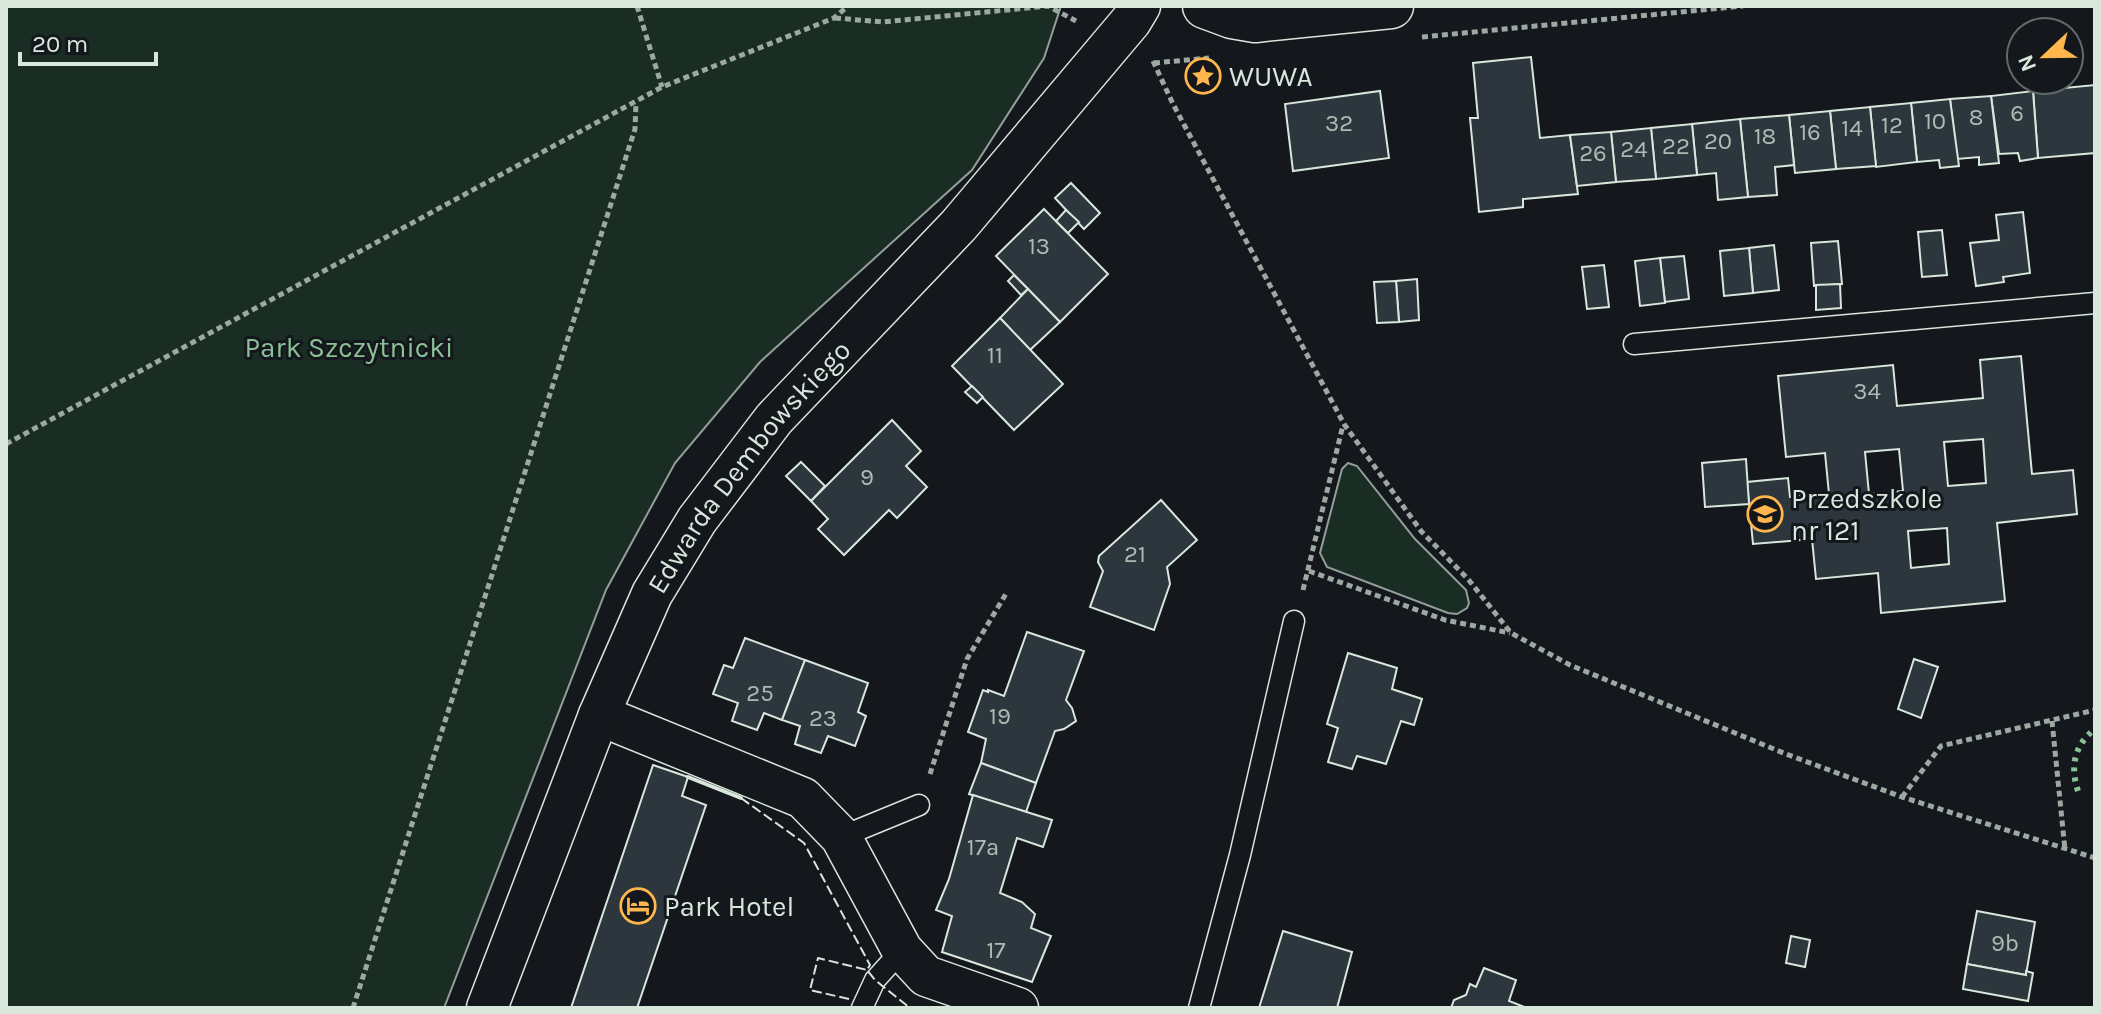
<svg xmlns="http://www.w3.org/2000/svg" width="2101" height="1014" font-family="Karla,sans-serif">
<rect width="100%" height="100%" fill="#14181c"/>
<g fill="#1a2d24" stroke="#939e99" stroke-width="2">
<path d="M6,6H1061L1044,58L972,170L760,362L675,463L606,590L444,1008H6Z"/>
<path d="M1348,463L1357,466L1415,539L1466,590L1469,603L1467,608L1457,614L1448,613L1327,567L1320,553L1342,469Z"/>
</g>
<g fill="#2c363c" stroke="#d8e6dc" stroke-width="2" fill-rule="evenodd">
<path d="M1531,57L1540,138L1570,135L1578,194L1523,199V207L1479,212L1470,118H1478L1473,63Z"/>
<path d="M2095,85V153L2038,158L2033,91Z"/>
<path d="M1380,91L1389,158L1293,171L1285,104Z"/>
<path d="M2033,91L2038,158L2020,161L2018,153L1999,154L1991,96Z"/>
<path d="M1991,96L1999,163L1979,165V157L1957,159L1950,99Z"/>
<path d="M1950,99L1959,166L1940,168L1939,160L1917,162L1911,103Z"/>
<path d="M1911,103L1917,162L1876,167L1870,107Z"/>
<path d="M1870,107L1876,166L1836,169L1830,111Z"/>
<path d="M1830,111L1836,169L1795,173L1789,115Z"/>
<path d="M1789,115L1794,165L1775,167L1777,195L1748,197L1740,119Z"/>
<path d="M1740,119L1748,197L1718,200L1716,173L1697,175L1692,124Z"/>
<path d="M1692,124L1697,175L1656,179L1651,128Z"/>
<path d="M1651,128L1656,179L1616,182L1611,132Z"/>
<path d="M1611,132L1616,182L1577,186L1570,135Z"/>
<path d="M1071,183L1100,213L1084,229L1055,198Z"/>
<path d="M1044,209L1108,274L1060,322L996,256Z"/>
<path d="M1066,210L1079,222L1068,233L1056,221Z"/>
<path d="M2023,212L2030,273L2003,277L2004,282L1976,286L1970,243L1999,240L1996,215Z"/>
<path d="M1942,230L1947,275L1922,277L1918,232Z"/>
<path d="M1838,241L1842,284L1814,286L1811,243Z"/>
<path d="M1774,245L1779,290L1753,293L1749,248Z"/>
<path d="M1749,248L1753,293L1724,296L1720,251Z"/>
<path d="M1684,256L1689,299L1665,302L1660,258Z"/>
<path d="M1660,258L1665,303L1640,306L1635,261Z"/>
<path d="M1604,265L1609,307L1587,309L1582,267Z"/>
<path d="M1014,275L1028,289L1021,295L1008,281Z"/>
<path d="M1417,279L1419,320L1399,322L1396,281Z"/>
<path d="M1396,281L1399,322L1377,323L1374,282Z"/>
<path d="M1840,284L1841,308L1816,310V285Z"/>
<path d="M1028,289L1060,322L1030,350L1000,318Z"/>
<path d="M1000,318L1063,384L1014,430L952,366Z"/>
<path d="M2021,356L2032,474L2073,470L2077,514L1997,523L2005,601L1881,613L1878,573L1816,579L1812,539L1753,544L1747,482L1788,478L1790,497L1829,494L1825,453L1786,457L1778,376L1893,365L1897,406L1983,398L1980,360ZM1983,439L1986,483L1948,486L1944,442ZM1899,449L1903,491L1869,494L1865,452ZM1947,528L1949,564L1911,568L1908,531Z"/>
<path d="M972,386L983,397L977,403L965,392Z"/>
<path d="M892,420L921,451L906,466L927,487L897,518L889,510L844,555L818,529L828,519L811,501Z"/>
<path d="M1746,459L1749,504L1705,507L1702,463Z"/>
<path d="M801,462L825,486L811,501L786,476Z"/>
<path d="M1161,500L1197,540L1167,567L1170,584L1154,630L1090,607L1103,571L1098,562L1099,556Z"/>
<path d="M1027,632L1084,651L1066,700L1072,708L1076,721L1064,729L1055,731L1036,783L981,763L986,739L968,732L983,690L988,692V690L1004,696Z"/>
<path d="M745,638L805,660L782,720L764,713L757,730L732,721L738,703L713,694L724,665L733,668Z"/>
<path d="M1348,653L1397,668L1392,689L1422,699L1414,725L1401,721L1386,764L1357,756L1352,769L1328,762L1338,728L1327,724Z"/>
<path d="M1914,659L1938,667L1921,718L1898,709Z"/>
<path d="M805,660L868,683L858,712L866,716L855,746L828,736L821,753L795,744L800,726L782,720Z"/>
<path d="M981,763L1036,783L1026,812L969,794Z"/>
<path d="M653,765L688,777L682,796L706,805L637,1008H571Z"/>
<path d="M973,795L1052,820L1043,847L1017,838L1000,893L1022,902L1035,914L1031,928L1051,936L1032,982L942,952L952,916L936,910L949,879Z"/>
<path d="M1977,911L2035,922L2026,975L1967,964Z"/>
<path d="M1283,931L1352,952L1337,1008H1259Z"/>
<path d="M1791,936L1810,940L1805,967L1786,963Z"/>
<path d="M1967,964L2026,975V971L2033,973L2028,1001L1963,989Z"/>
<path d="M1484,968L1516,980L1509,1001L1527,1008H1451L1454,1000L1466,995L1470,984L1476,987Z"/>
</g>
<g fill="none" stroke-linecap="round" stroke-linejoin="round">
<defs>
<g id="lane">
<path d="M1634,344L2095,303"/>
<path d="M841,837L919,805"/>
<path d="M862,1008L875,980L902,950"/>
<path d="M1199,1008L1240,855L1294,621"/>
</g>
<g id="street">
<path d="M599,715L803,798L841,837L902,950L926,976L1018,1008"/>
<path id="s1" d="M487,1008L599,715L652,594L697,520L774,419L959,225L1131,21L1140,6"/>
</g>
<path id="secondary" d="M1205,6L1232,16L1255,20L1391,6"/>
</defs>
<use href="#lane" stroke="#d8e6dc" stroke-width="23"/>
<use href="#street" stroke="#d8e6dc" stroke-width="43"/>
<use href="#secondary" stroke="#d8e6dc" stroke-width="47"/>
<g stroke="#9da8a2" stroke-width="5" stroke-dasharray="6 4" stroke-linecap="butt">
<path d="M637,6L662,87"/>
<path d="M835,18L883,22L1048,6L1076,21"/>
<path d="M1422,37L1743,6"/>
<path d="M1153,61L1173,104L1344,424L1421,531L1468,579L1511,633L1570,665L1786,754L1902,797L2095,858"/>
<path d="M1154,63L1209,58"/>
<path d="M6,444L662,87L834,18L848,6"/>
<path d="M1309,571L1445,620L1510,633"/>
<path d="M1303,590L1343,425"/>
<path d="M2052,721L2065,850"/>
<path d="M930,774L967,659L1007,592"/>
<path d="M1902,797L1941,746L2095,710"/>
<path d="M353,1008L635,129L636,103"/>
</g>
<use href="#lane" stroke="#14181c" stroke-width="20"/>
<use href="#street" stroke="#14181c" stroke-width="40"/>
<use href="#secondary" stroke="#14181c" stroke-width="44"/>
<path stroke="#8ac095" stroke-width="6" stroke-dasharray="4 6" stroke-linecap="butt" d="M2078,791C2070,767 2074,745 2095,729"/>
<g stroke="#d8e6dc" stroke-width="2" stroke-dasharray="10 4" stroke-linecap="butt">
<path d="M741,798L804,843L870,965L867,970L875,980L910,1008"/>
<path d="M849,999L810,990L818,958L867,970"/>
</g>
<path stroke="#d8e6dc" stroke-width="4" d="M688,777L741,798"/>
</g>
<defs>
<symbol id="sight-ring" viewBox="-11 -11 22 22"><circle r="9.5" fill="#14181c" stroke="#ffb74d" stroke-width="1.5"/><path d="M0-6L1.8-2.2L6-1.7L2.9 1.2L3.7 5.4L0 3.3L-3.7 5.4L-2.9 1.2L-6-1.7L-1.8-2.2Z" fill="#ffb74d"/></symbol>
<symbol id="school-ring" viewBox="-11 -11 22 22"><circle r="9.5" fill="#14181c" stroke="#ffb74d" stroke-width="1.5"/><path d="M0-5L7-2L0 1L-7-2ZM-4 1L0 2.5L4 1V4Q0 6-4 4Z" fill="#ffb74d"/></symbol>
<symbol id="hotel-ring" viewBox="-11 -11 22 22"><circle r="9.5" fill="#14181c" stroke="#ffb74d" stroke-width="1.5"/><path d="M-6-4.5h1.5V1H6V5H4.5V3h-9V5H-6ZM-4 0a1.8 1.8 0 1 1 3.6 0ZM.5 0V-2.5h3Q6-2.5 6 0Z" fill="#ffb74d"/></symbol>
</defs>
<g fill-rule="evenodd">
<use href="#sight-ring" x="1183" y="56" width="40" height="40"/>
<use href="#school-ring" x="1745" y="494" width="40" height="40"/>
<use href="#hotel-ring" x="618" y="886" width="40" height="40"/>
</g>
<g text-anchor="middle" stroke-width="6" stroke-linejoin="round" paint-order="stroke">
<g font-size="24" fill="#adbab4">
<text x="2017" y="121">6</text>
<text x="1976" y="125">8</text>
<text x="1935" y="129">10</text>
<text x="1339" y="131">32</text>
<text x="1892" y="133">12</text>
<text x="1852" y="136">14</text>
<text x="1810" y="140">16</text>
<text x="1765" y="144">18</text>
<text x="1718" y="149">20</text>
<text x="1676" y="154">22</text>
<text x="1634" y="157">24</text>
<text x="1593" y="161">26</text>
<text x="1039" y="254">13</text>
<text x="995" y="363">11</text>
<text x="1867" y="399">34</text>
<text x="867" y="485">9</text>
<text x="1135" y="562">21</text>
<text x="760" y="701">25</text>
<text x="1000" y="724">19</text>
<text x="823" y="726">23</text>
<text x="983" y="855">17a</text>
<text x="2005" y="951">9b</text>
<text x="996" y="958">17</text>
</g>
<g font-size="28" fill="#d8e6dc" stroke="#14181c" text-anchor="start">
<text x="1229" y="86">WUWA</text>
<text x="1791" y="508">Przedszkole<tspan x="1791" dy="32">nr 121</tspan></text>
<text x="664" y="916">Park Hotel</text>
</g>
<g font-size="28" fill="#8ac095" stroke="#14181c">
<text x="349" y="357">Park Szczytnicki</text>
</g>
<g font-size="28" fill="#d8e6dc" stroke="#14181c">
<text dy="10" stroke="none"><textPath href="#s1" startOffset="606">Edwarda Dembowskiego</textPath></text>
</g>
</g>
<rect width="2101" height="1014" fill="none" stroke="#d8e6dc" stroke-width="16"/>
<g transform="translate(2045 56) rotate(248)"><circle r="38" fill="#14181c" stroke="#626a69" stroke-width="2"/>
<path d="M0-6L14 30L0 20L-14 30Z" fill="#ffb74d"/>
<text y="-12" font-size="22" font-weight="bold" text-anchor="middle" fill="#d8e6dc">N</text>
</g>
<path d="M20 52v12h136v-12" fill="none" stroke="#d8e6dc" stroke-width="4"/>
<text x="32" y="52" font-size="24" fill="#d8e6dc" stroke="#14181c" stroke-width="6" paint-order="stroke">20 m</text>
</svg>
